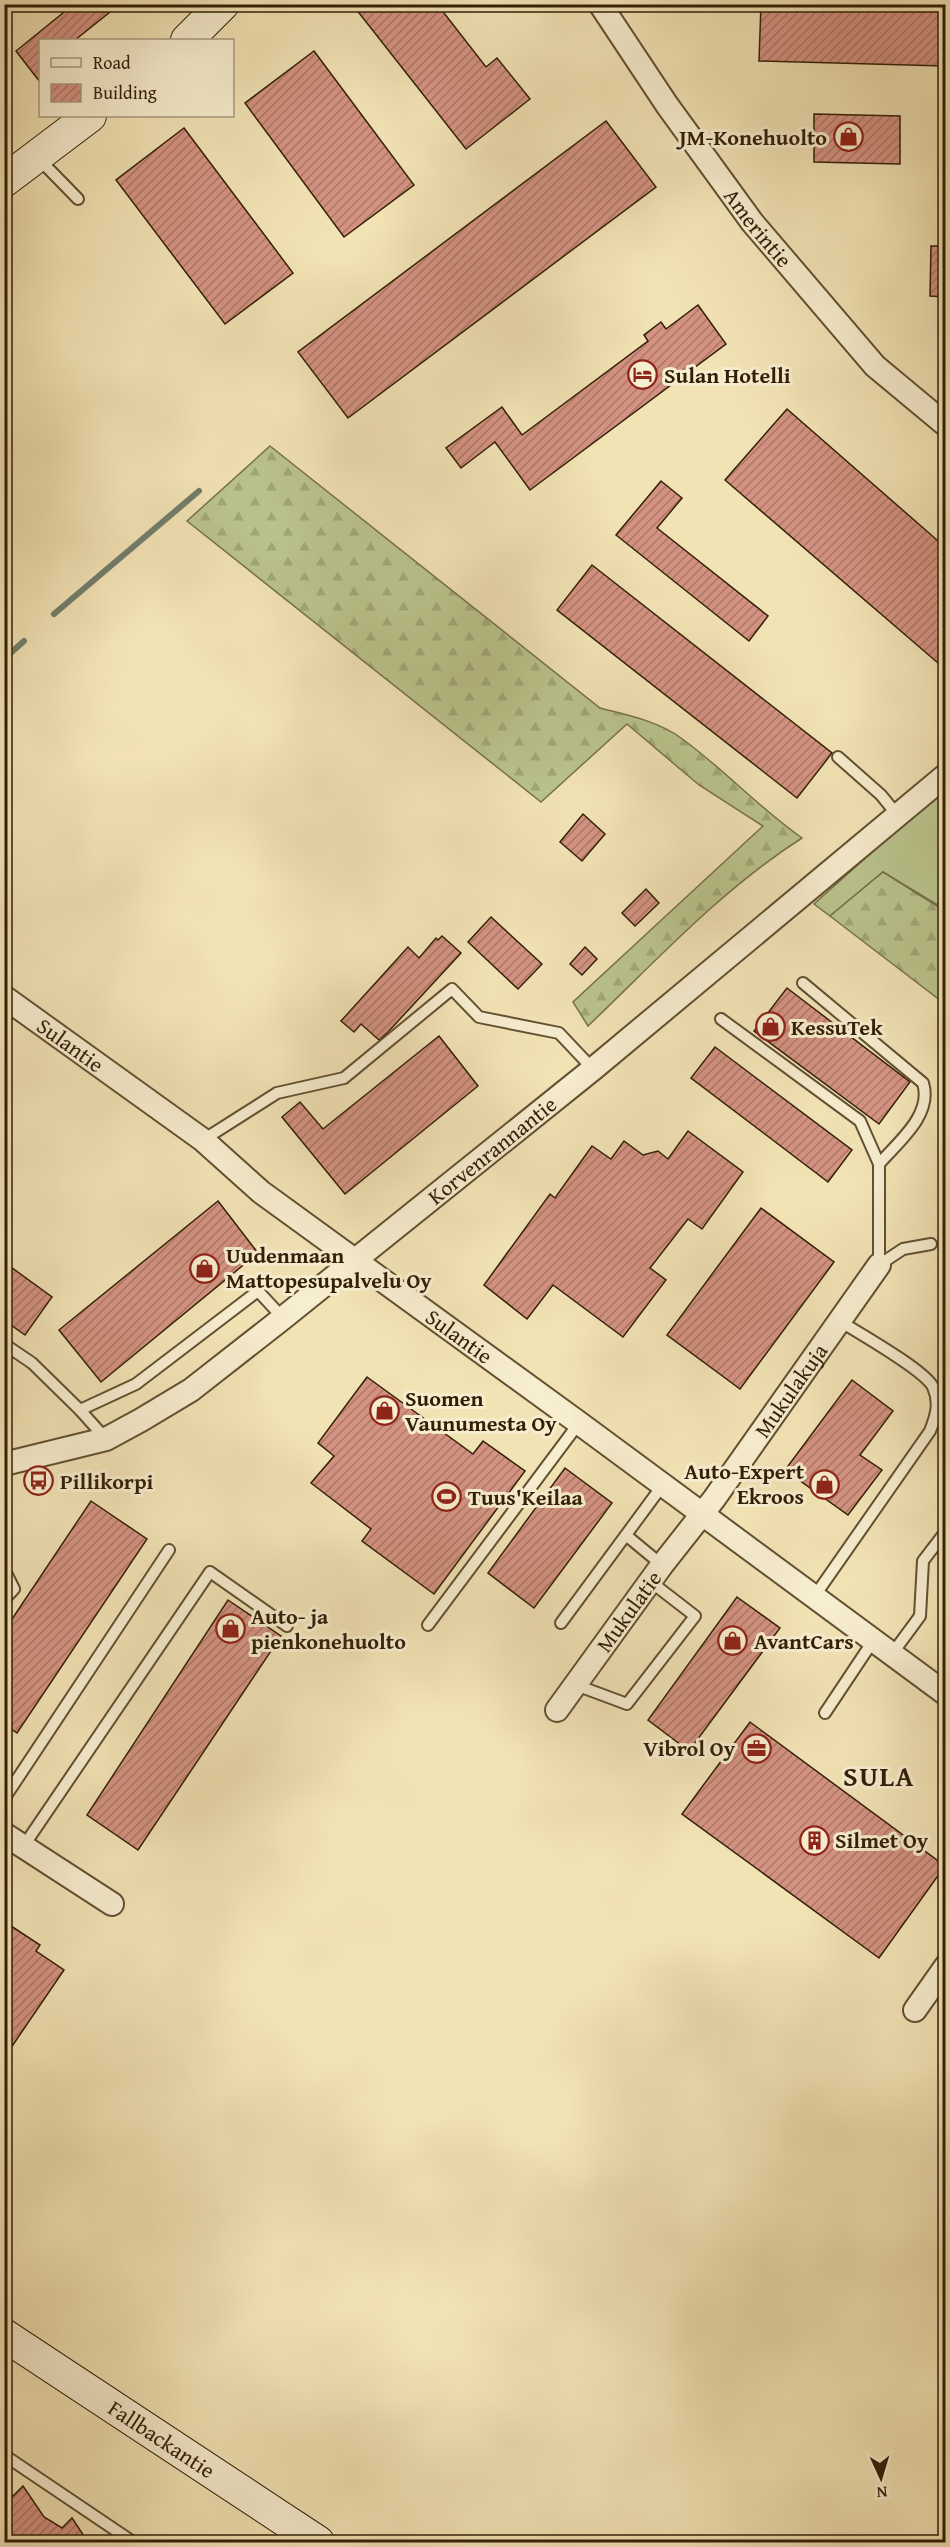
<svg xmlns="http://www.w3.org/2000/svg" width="950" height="2547" font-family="'Gentium Book Plus',serif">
<defs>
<pattern id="forest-firs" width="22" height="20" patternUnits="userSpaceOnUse" patternTransform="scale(1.5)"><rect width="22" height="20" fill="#bbc48d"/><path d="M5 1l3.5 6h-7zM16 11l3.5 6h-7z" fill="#a1a878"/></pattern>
<pattern id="building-hatch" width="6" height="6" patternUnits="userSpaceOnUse" patternTransform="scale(1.5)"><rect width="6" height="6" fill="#d49382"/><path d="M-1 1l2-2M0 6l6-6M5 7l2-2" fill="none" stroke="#ad7768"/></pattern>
</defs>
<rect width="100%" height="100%" fill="#f2e3b5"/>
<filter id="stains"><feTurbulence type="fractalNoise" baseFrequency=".00333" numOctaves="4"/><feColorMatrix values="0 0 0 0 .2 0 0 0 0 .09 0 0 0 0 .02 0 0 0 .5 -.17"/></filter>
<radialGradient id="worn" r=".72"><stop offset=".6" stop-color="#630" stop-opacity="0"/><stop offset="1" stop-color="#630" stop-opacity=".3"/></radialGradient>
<path fill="#bbc48d" stroke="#76724a" stroke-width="1.5" d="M945,787L946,901L941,907L883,872L830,916L814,904Z"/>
<g fill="url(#forest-firs)" stroke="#76724a" stroke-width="1.5">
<path d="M270,446L600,708C627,715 658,721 681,738C724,769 759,808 802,838C722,889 657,960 588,1026L573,1002L763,826L699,785L627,724L541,802L187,521Z"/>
<path d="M883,872L945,911V1004L830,916Z"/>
</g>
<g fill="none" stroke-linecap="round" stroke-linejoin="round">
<g stroke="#717e6d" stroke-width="6">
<path d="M54,614L199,491"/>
<path d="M4,659L24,641"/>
</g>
</g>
<g fill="url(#building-hatch)" stroke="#321f07" stroke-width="1.5">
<path d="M74,4H120L75,40H40V82L16,51Z"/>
<path d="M352,4H437L486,67L497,58L530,99L466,149Z"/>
<path d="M761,4H945L944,66L759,61Z"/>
<path d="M314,51L414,185L344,237L245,103Z"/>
<path d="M814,114L900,116V164L814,162Z"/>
<path d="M606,121L656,187L348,418L298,352Z"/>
<path d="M184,128L293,273L225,324L116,180Z"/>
<path d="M931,246H945V297L930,296Z"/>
<path d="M698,305L726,344L530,490L495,442L461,468L446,448L502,407L522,435L648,341L644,335L661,322L666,329Z"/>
<path d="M787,409L945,547V654L938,663L725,480Z"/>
<path d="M661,481L682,498L657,528L768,616L749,641L616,535Z"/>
<path d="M592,565L832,753L797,798L557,610Z"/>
<path d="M583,814L605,834L582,861L560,842Z"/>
<path d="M646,889L659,903L635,926L622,913Z"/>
<path d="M491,917L542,964L518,989L468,942Z"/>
<path d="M442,936L461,953L388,1032L379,1040L361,1024L354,1032L341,1021L408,947L419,958L436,938L438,940Z"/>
<path d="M585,947L597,959L582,975L570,964Z"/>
<path d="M787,988L910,1082L879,1124L754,1031Z"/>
<path d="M439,1036L478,1086L345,1194L282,1117L300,1102L323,1129Z"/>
<path d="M715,1047L852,1150L828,1182L691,1078Z"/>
<path d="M688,1131L743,1172L702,1229L688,1219L650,1268L666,1280L623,1337L553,1285L527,1319L484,1285L550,1194L555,1198L592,1146L611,1159L624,1141L643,1155L658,1151L668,1159Z"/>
<path d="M218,1201L258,1253L101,1382L59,1330Z"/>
<path d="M761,1208L834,1262L740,1389L667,1335Z"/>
<path d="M4,1262L52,1297L25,1335L4,1320Z"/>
<path d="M367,1377L473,1454L483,1441L525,1471L434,1594L362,1541L371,1529L311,1483L334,1456L318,1443Z"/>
<path d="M852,1380L893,1411L860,1455L882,1470L848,1515L785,1470Z"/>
<path d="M565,1468L612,1503L534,1608L488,1573Z"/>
<path d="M91,1501L147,1539L17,1733L4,1724V1631Z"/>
<path d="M737,1597L780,1628L689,1751L648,1720Z"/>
<path d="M228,1600L281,1636L138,1850L87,1815Z"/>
<path d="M750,1722L945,1866L879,1958L682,1814Z"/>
<path d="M11,1926L40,1945L36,1951L64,1970L4,2058V1936Z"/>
<path d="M23,2486L44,2517L62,2528L72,2518L88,2542H4V2490L13,2496Z"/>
</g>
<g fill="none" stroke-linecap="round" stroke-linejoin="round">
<defs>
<g id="lane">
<path d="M39,159L78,199"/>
<path d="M838,757L881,795L898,816"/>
<path d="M803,983L923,1083C933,1115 898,1142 879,1164"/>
<path d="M721,1019L860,1121L879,1164V1265"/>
<path d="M203,1140L277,1093L344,1078L452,989L479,1017L559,1033L593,1069"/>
<path d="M879,1265L903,1249L931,1244"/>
<path d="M4,1344L32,1363L80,1410"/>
<path d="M106,1439L80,1410L136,1384L258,1291L283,1318"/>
<path d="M627,1536L662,1565"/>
<path d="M4,1569L14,1589L4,1600"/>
<path d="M814,1597L930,1431C936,1416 940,1403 933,1387C925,1370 857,1332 838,1320"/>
<path d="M561,1623L662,1486"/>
<path d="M428,1625L579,1423"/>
<path d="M892,1654L920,1616L923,1561L946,1531"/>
<path d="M576,1685L627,1704L695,1616L651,1582"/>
<path d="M825,1713L873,1641"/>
<path d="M4,1799L169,1550"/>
<path d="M23,1847L210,1572L287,1626"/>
<path d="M4,2455L133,2542"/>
</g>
<g id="street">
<path id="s1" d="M600,4L667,105L752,222L875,366L946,425"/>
<path id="s2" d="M4,997L203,1140L261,1192L579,1423L946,1694"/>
<path id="s3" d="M4,1464L106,1439L141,1420L191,1390L283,1318L593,1069L946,775"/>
<path id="s4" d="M557,1710L662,1565L714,1499L879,1265"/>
<path d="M4,1834L112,1904"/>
<path d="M915,2010L946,1966"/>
</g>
<g id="secondary">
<path d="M187,40L223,4"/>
<path d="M4,181L90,116"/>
<path id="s5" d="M4,2335L318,2542"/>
</g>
</defs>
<use href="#lane" stroke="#625032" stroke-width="14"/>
<use href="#street" stroke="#625032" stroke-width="26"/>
<use href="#secondary" stroke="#321f07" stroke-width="34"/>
<use href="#lane" stroke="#f7edcf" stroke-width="10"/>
<use href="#street" stroke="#f7edcf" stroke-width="22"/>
<use href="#secondary" stroke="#f7edcf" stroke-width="32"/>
</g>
<defs>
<symbol id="shop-ring" viewBox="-11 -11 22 22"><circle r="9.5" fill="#f7edcf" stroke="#8f2418" stroke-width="1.5"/><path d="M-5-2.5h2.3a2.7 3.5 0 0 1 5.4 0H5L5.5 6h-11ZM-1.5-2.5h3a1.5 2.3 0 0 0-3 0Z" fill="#8f2418"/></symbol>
<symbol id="hotel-ring" viewBox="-11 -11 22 22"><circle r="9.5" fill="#f7edcf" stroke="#8f2418" stroke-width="1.5"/><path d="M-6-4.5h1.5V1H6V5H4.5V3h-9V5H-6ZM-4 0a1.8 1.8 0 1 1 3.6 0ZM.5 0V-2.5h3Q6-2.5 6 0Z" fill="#8f2418"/></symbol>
<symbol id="bus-ring" viewBox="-11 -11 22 22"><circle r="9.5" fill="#f7edcf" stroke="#8f2418" stroke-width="1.5"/><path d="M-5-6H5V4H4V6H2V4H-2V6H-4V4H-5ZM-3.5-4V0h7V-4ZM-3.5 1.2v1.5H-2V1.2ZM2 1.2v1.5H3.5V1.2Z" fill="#8f2418"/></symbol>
<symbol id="stadium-ring" viewBox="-11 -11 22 22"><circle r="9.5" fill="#f7edcf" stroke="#8f2418" stroke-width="1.5"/><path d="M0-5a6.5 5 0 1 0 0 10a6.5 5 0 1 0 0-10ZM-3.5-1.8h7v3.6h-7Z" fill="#8f2418"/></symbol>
<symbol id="office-ring" viewBox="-11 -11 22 22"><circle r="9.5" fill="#f7edcf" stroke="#8f2418" stroke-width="1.5"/><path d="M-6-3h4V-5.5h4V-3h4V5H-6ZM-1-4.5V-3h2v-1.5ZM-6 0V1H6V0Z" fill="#8f2418"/></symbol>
<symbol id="building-ring" viewBox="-11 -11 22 22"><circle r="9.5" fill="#f7edcf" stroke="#8f2418" stroke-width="1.5"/><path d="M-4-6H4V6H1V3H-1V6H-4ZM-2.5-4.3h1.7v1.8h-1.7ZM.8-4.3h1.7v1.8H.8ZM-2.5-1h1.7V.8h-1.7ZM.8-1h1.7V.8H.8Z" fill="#8f2418"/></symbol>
</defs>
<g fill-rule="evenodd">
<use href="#shop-ring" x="832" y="120" width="33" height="33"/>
<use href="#hotel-ring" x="626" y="358" width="33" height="33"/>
<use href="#shop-ring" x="754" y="1010" width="33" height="33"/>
<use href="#shop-ring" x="188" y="1252" width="33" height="33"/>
<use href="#shop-ring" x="368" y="1394" width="33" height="33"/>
<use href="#bus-ring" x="22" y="1464" width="33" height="33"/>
<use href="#shop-ring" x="808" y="1468" width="33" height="33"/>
<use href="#stadium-ring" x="430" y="1480" width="33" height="33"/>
<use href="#shop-ring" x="214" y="1612" width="33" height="33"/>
<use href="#shop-ring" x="716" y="1624" width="33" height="33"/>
<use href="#office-ring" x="740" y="1732" width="33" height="33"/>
<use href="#building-ring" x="798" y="1824" width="33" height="33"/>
</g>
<g text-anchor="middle" stroke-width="6" stroke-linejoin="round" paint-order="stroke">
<g font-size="22" font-weight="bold" fill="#321f07" stroke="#f7edcf" text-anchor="start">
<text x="827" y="145" text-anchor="end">JM-Konehuolto</text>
<text x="664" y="383">Sulan Hotelli</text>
<text x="791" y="1035">KessuTek</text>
<text x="226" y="1263">Uudenmaan<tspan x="226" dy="25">Mattopesupalvelu Oy</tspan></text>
<text x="405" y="1406">Suomen<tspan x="405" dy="25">Vaunumesta Oy</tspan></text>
<text x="804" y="1479" text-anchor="end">Auto-Expert<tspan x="804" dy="25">Ekroos</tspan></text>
<text x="60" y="1489">Pillikorpi</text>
<text x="468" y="1505">Tuus'Keilaa</text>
<text x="251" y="1624">Auto- ja<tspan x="251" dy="25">pienkonehuolto</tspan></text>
<text x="754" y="1649">AvantCars</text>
<text x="735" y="1756" text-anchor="end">Vibrol Oy</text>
<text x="835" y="1848">Silmet Oy</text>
</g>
<g font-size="22" fill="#321f07" stroke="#f7edcf">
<text dy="8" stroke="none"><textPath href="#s1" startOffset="274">Amerintie</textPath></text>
<text dy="8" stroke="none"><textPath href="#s2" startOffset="82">Sulantie</textPath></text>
<text dy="8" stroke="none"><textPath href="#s3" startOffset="588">Korvenrannantie</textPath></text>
<text dy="8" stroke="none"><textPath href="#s2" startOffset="568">Sulantie</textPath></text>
<text dy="8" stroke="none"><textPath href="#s4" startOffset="396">Mukulakuja</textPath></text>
<text dy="8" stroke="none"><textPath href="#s4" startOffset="122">Mukulatie</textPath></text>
<text dy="8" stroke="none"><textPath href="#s5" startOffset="189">Fallbackantie</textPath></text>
</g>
<g font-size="28" font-weight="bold" letter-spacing="1.5" fill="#321f07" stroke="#f7edcf">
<text x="879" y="1786">SULA</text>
</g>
</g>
<rect width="950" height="2547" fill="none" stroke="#f2e3b5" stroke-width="24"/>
<rect x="6" y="6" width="938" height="2535" fill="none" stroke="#321f07" stroke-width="3"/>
<rect x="12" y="12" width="926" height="2523" fill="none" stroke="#321f07" stroke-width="1.5"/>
<rect x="39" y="39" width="195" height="78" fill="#f7edcf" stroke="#a89b7f" stroke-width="1.5"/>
<rect x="51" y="58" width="30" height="9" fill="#f7edcf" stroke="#a89b7f" stroke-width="1.5"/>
<text x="93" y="69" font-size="18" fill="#321f07">Road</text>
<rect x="51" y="84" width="30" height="18" fill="url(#building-hatch)" stroke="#a89b7f" stroke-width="1.5"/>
<text x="93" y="99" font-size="18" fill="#321f07">Building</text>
<g transform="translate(881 2478) rotate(176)" stroke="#f7edcf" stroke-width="4.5" paint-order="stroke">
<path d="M0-4.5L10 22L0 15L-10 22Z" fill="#321f07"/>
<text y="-9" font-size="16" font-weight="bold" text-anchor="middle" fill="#321f07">N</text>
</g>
<rect width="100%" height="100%" filter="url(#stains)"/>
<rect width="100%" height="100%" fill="url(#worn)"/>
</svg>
